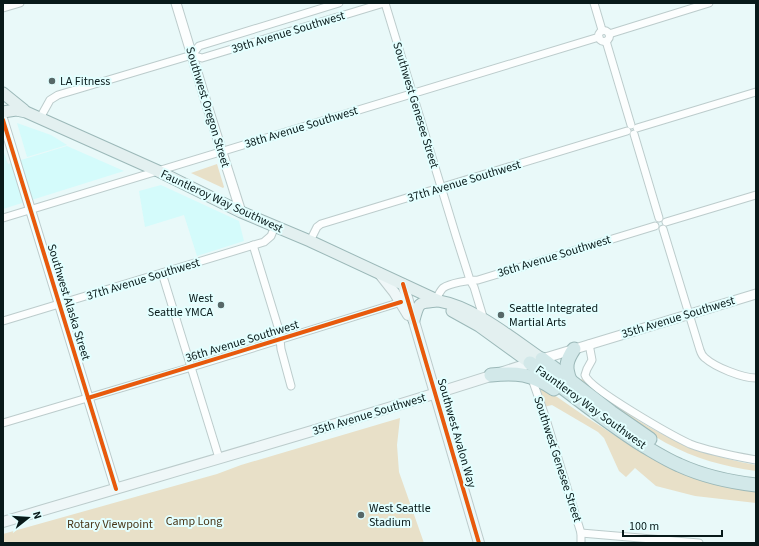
<svg xmlns="http://www.w3.org/2000/svg" width="759" height="546" font-family="'Source Sans 3',sans-serif">
<rect width="100%" height="100%" fill="#e9f9f9"/>
<g fill="#d4fbfb">
<path d="M17,123L51,135L67,145L27,157Z"/>
<path d="M67,146L124,171L3,209V150L8,164Z"/>
<path d="M161,185L239,221L244,241L197,256L184,215L145,227L139,191Z"/>
</g>
<g fill="#e8e0c8">
<path d="M217,164L224,187L223,188L191,173Z"/>
<path d="M582,379C601,393 619,408 639,421C675,443 714,458 756,465V471C725,467 694,458 666,443C635,426 608,402 580,380Z"/>
<path d="M537,383L586,417L644,454L665,465L756,491V503L695,496L656,486L635,468L626,477L619,471L604,438L598,432L552,405L544,407Z"/>
<path d="M400,418L397,445L399,472L424,543H3V534L217,474L241,465Z"/>
</g>
<g fill="none" stroke-linecap="round" stroke-linejoin="round">
<defs>
<g id="minor">
<path d="M385,3L456,236L470,280L474,287L484,320"/>
<path d="M594,3L602,30"/>
<path d="M3,8L20,3"/>
<circle cx="604" cy="36" r="5.5"/>
<path d="M609,34L709,3"/>
<path d="M606,41L631,125"/>
<path d="M192,55L202,58L384,3"/>
<path d="M40,118L50,100L58,95L192,55L199,46L339,3"/>
<path d="M637,128L756,92"/>
<path d="M634,134L659,218"/>
<path d="M3,218L599,37"/>
<path d="M666,222L756,195"/>
<path d="M663,229L700,350C701,353 702,356 705,358C715,367 742,378 756,378"/>
<path d="M310,241L317,227L321,224L627,131"/>
<path d="M253,245L279,330L281,349L291,386"/>
<path d="M162,273L219,458"/>
<path d="M436,299C438,296 440,291 443,288C450,283 469,280 478,280L655,226"/>
<path d="M3,321L264,242L271,236L275,226"/>
<path d="M589,344L592,360L587,369L585,375C589,389 673,436 690,444C711,452 734,456 756,460"/>
<path d="M531,376L545,416L581,533V543"/>
<path d="M3,423L185,369L401,302"/>
<path d="M581,533L699,543"/>
</g>
<g id="tertiary">
<path d="M176,3L207,105L241,212"/>
<path d="M3,120L116,489"/>
<path d="M542,359L756,294"/>
</g>
<g id="secondary">
<path d="M379,273L394,292L408,315"/>
<path d="M403,284L479,543"/>
<path d="M3,522C181,469 360,419 537,361"/>
</g>
<g id="primary">
<path d="M3,93L24,110"/>
<path d="M3,112L16,110L26,112L158,171L241,212L310,241L439,301C474,307 513,339 542,359"/>
<path d="M452,311L479,326L530,363"/>
<path d="M414,320C419,301 419,303 437,301"/>
</g>
<g id="motorway">
<path d="M542,359L611,412L650,439"/>
<path d="M530,363C568,391 604,421 644,446C656,453 667,460 679,465C703,476 730,482 756,485"/>
<path d="M491,375C517,372 531,374 554,389"/>
<path d="M570,380C565,367 566,361 574,349"/>
</g>
</defs>
<use href="#minor" stroke="#bccccc" stroke-width="9"/>
<use href="#tertiary" stroke="#bccccc" stroke-width="11"/>
<use href="#secondary" stroke="#bccccc" stroke-width="12"/>
<use href="#primary" stroke="#9bb8b8" stroke-width="13"/>
<use href="#motorway" stroke="#9bb8b8" stroke-width="15"/>
<use href="#minor" stroke="#fcfefe" stroke-width="7"/>
<use href="#tertiary" stroke="#fcfefe" stroke-width="9"/>
<use href="#secondary" stroke="#eff7f8" stroke-width="10"/>
<use href="#primary" stroke="#e3f0f0" stroke-width="11"/>
<use href="#motorway" stroke="#d2e8e9" stroke-width="13"/>
<defs>
<g id="cycleway">
<path d="M3,120L116,489"/>
<path d="M403,284L479,543"/>
<path d="M88,398L401,302"/>
</g>
</defs>
<use href="#cycleway" stroke="#e3ffff" stroke-width="6"/>
<use href="#cycleway" stroke="#e8590c" stroke-width="4"/>
</g>
<g fill="#576868" stroke="#e3ffff" stroke-width="1.5">
<circle cx="52" cy="81" r="4"/>
<circle cx="221" cy="305" r="4"/>
<circle cx="501" cy="315" r="4"/>
<circle cx="361" cy="515" r="4"/>
</g>
<g text-anchor="middle" stroke-width="4" stroke-linejoin="round" paint-order="stroke">
<g font-size="12" fill="#081a1a" stroke="#e3ffff">
<text transform="translate(288 32) rotate(-17)" y="4">39th Avenue Southwest</text>
<text transform="translate(416 105) rotate(73)" y="4">Southwest Genesee Street</text>
<text transform="translate(208 107) rotate(73)" y="4">Southwest Oregon Street</text>
<text transform="translate(301 127) rotate(-17)" y="4">38th Avenue Southwest</text>
<text transform="translate(464 181) rotate(-17)" y="4">37th Avenue Southwest</text>
<text transform="translate(222 201) rotate(25)" y="4">Fauntleroy Way Southwest</text>
<text transform="translate(554 256) rotate(-17)" y="4">36th Avenue Southwest</text>
<text transform="translate(143 279) rotate(-17)" y="4">37th Avenue Southwest</text>
<text transform="translate(69 302) rotate(73)" y="4">Southwest Alaska Street</text>
<text transform="translate(678 317) rotate(-17)" y="4">35th Avenue Southwest</text>
<text transform="translate(242 341) rotate(-17)" y="4">36th Avenue Southwest</text>
<text transform="translate(591 407) rotate(36)" y="4">Fauntleroy Way Southwest</text>
<text transform="translate(369 414) rotate(-17)" y="4">35th Avenue Southwest</text>
<text transform="translate(457 433) rotate(74)" y="4">Southwest Avalon Way</text>
<text transform="translate(558 459) rotate(72)" y="4">Southwest Genesee Street</text>
</g>
<g font-size="12" fill="#081a1a" stroke="#e3ffff" text-anchor="start">
<text x="60" y="85">LA Fitness</text>
<text x="213" y="302" text-anchor="end">West<tspan x="213" dy="14">Seattle YMCA</tspan></text>
<text x="509" y="312">Seattle Integrated<tspan x="509" dy="14">Martial Arts</tspan></text>
<text x="369" y="512">West Seattle<tspan x="369" dy="14">Stadium</tspan></text>
</g>
<g font-size="12" fill="#493618" stroke="#e3ffff">
<text x="194" y="525">Camp Long</text>
<text x="110" y="528">Rotary Viewpoint</text>
</g>
</g>
<rect width="759" height="546" fill="none" stroke="#081a1a" stroke-width="8"/>
<g transform="translate(28 518) rotate(73)" stroke="#e3ffff" stroke-width="3" paint-order="stroke">
<path d="M0-3L7 15L0 10L-7 15Z" fill="#081a1a"/>
<text y="-6" font-size="11" font-weight="bold" text-anchor="middle" fill="#081a1a">N</text>
</g>
<path d="M623 530v6h99v-6" fill="none" stroke="#081a1a" stroke-width="2"/>
<text x="629" y="530" font-size="12" fill="#081a1a" stroke="#e3ffff" stroke-width="3" paint-order="stroke">100 m</text>
</svg>
